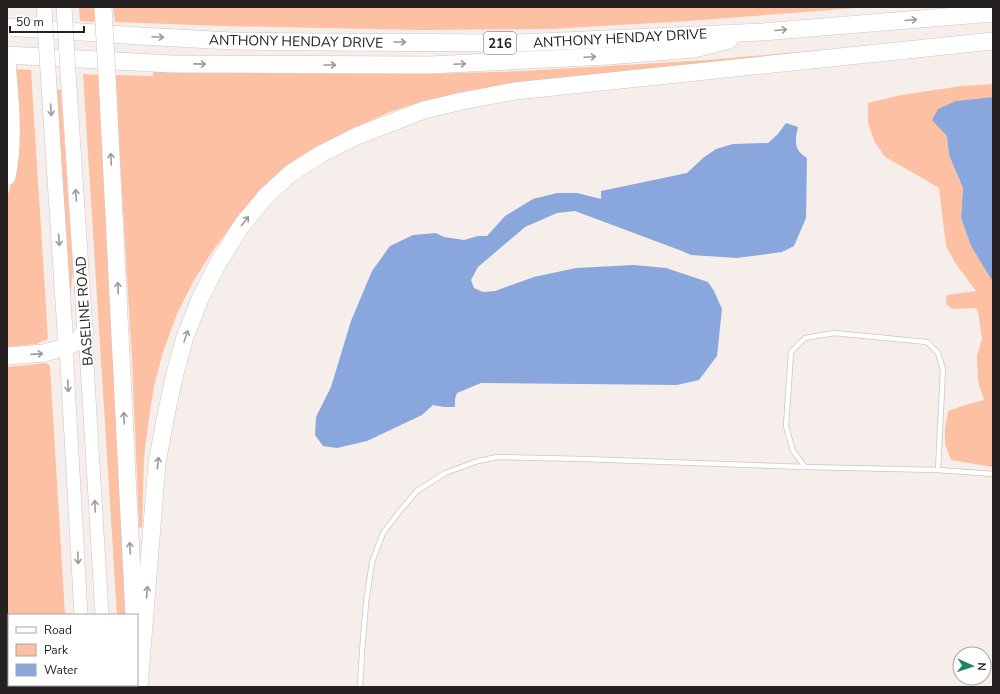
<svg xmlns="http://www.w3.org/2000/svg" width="1000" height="694" font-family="'Nunito Sans',sans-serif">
<rect width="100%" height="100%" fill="#f6eeea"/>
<g fill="#fdc0a2">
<path d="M79,7H96L97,22L80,21Z"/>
<path d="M113,7H870L688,21L551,29L422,30L223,26L115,22Z"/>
<path d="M843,48L844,49L475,90L424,101L392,111L349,130L325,144L238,217L214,249L194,280L177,314L163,352L154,386L149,418L144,457L142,527L141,528L139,527L132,360L115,75L153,76V72L345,74H426L523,71L708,60Z"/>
<path d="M14,69L31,70L48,339L36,344L7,347V198L13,177Z"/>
<path d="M83,74L101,75L129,615H117Z"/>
<path d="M993,84V97L956,101L947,136L949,155L963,188L961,218L971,246L993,282V467L951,460L945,444V429L948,411L962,406L984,400L978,381L977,356L982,339L978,312L976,308L952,309L947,305L946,300L947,295L976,291L956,264L946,246L939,188L917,175L885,157L874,141L868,122V103L901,95L962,86Z"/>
<path d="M54,89L61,90L73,270L70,298Z"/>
<path d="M46,363L50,366L65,615H9V650L7,645V367Z"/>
</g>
<g fill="#89a6dd">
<path d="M993,97V282L971,246L961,218L963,188L949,155L947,136L932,120L938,109L956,101Z"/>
<path d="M786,123L798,127C795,141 793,149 807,158L806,218L794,246L782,252L737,258L691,255L682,251L575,211L557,213L525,227L478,267L471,280L474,288L483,292L495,291L534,277L576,268L634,265L666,268L708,282L714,291L722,309L717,356L699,380L677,385L481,383L457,393L455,399V407H444L433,405L422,415L367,441L337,448L323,446L315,435L316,417L331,387L351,321L372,271L390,246L413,235L436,233L444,237L464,240L478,236H487L505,216L533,199L557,193H577L601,199V191L687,173L703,158L716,149L733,144L768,143L778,134Z"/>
</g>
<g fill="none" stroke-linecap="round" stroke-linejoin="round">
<defs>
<g id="service">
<path d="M938,470L943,369L938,353L927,342L834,333L805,338L791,352L786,426L793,451L805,467L938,470L993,474"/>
<path d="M360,687L362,652L366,603L372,562L383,533L399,512L417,491L445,473L478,461L498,457L583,459L805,467"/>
</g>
<g id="secondary">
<path d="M85,331L102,615"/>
<path d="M66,347L81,615"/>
<path d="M85,685V687"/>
<path d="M106,685V687"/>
</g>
<g id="primary">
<path d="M48,71L66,347"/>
<path d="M68,72L85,331"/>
</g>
<g id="motorway">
<path d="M7,27L140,36L231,41L314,42L519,43L762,32L993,13"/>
<path d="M7,55L171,64L430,65L608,56L694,49L729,40"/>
<path d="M7,61C10,100 15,139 7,177"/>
<path d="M107,75L134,615"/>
<path d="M7,356L44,353L66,347L77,342L85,331"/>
<path d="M7,653L9,657"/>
<path d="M18,685L19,687"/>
<path d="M139,687L157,463L166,415L175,373L185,337L200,299L218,263L242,225L266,196L291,173L321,154L357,136L424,110L462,101L515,91L993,41"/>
</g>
</defs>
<use href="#service" stroke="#cdc6c2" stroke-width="6"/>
<use href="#secondary" stroke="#cdc6c2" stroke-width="14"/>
<use href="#primary" stroke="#cdc6c2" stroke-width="16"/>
<use href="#motorway" stroke="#cdc6c2" stroke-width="18"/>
<use href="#service" stroke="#fff" stroke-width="4.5"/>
<use href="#secondary" stroke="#fff" stroke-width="13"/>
<use href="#primary" stroke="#fff" stroke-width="15"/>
<use href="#motorway" stroke="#fff" stroke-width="17"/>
<defs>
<g id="primary-bridge">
<path d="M44,7L48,71"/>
<path d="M64,7L68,72"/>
</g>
<path id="motorway-bridge" d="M103,7L107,75"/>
</defs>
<use href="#primary-bridge" stroke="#cdc6c2" stroke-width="16" stroke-linecap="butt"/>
<use href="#motorway-bridge" stroke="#cdc6c2" stroke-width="18" stroke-linecap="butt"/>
<use href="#primary-bridge" stroke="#fff" stroke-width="15"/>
<use href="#motorway-bridge" stroke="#fff" stroke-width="17"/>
</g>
<defs><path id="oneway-shaft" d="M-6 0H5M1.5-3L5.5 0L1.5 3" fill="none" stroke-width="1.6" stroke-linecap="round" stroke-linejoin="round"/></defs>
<g stroke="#9c9b9b">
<use href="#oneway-shaft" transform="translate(911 20) rotate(-5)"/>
<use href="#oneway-shaft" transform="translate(781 30) rotate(-5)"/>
<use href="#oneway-shaft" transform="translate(158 37) rotate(3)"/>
<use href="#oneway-shaft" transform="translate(400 42)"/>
<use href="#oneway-shaft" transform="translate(590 57) rotate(-3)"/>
<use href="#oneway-shaft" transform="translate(200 64) rotate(1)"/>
<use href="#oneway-shaft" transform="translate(460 64) rotate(-3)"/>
<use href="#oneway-shaft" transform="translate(330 65)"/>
<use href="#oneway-shaft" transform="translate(51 110) rotate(86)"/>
<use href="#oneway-shaft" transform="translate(111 159) rotate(-93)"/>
<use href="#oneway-shaft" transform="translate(76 195) rotate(-94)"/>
<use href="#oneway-shaft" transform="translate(245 221) rotate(-52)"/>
<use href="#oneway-shaft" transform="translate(59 240) rotate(86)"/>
<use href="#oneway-shaft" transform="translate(118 288) rotate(-93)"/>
<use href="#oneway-shaft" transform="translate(186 336) rotate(-71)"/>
<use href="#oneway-shaft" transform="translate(37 354) rotate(-4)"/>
<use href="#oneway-shaft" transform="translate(68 386) rotate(87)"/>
<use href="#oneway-shaft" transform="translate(124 418) rotate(-93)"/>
<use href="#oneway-shaft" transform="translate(158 463) rotate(-83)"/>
<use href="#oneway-shaft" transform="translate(95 506) rotate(-93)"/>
<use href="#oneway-shaft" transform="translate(130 548) rotate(-93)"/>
<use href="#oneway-shaft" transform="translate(78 558) rotate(87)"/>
<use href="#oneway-shaft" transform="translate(147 592) rotate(-85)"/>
</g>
<g text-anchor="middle" stroke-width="3" stroke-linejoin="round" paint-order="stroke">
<rect fill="#fff" stroke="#666463" stroke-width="1" x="484" y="32" width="32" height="22" rx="3"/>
<g font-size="13" font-weight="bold" fill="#242120">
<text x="500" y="48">216</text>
</g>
<g font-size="14" fill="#242120" stroke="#fff">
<text transform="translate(620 38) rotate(-3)" y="5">ANTHONY HENDAY DRIVE</text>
<text transform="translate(296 41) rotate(1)" y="5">ANTHONY HENDAY DRIVE</text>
<text transform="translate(84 311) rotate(-94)" y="5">BASELINE ROAD</text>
</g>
</g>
<rect width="1000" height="694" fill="none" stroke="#242120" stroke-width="16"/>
<rect x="8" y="614" width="130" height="72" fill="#ffffff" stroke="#a7a6a6"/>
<rect x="16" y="627" width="20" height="6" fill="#ffffff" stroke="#a7a6a6"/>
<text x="44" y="634" font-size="12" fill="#242120">Road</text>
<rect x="16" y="644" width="20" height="12" fill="#fdc0a2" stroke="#a7a6a6"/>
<text x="44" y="654" font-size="12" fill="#242120">Park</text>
<rect x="16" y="664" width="20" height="12" fill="#89a6dd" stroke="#a7a6a6"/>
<text x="44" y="674" font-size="12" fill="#242120">Water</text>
<g transform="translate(972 666) rotate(93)"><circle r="19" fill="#ffffff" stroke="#a7a6a6"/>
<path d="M0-3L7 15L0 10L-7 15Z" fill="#24865f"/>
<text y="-6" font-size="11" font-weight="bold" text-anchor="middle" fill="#242120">N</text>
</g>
<path d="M10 26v6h74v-6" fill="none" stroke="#242120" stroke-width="2"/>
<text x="16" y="26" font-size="12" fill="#242120" stroke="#ffffff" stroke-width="3" paint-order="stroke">50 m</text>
</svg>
